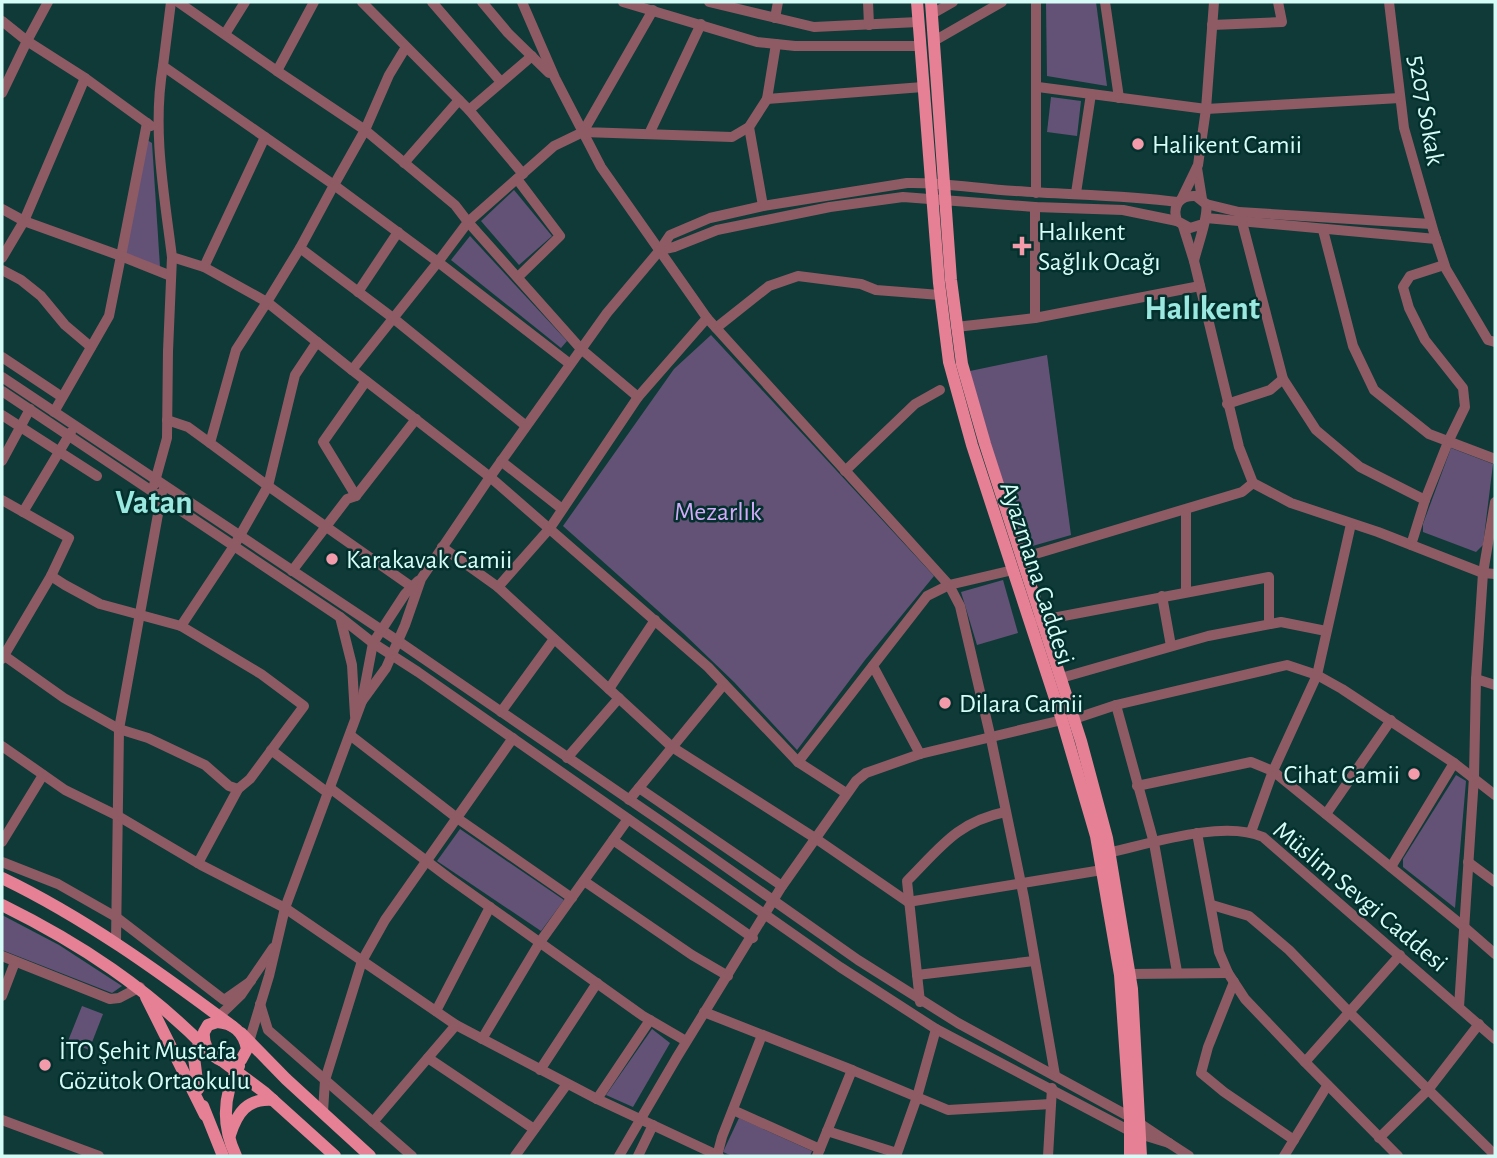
<svg xmlns="http://www.w3.org/2000/svg" width="1497" height="1158" font-family="'Alegreya Sans',sans-serif">
<rect width="100%" height="100%" fill="#103a37"/>
<g fill="#645276">
<path d="M1046,2H1096L1107,86L1047,76Z"/>
<path d="M1051,97L1081,101L1077,136L1047,132Z"/>
<path d="M147,140L152,143L160,267L125,253Z"/>
<path d="M514,190L552,236L519,265L481,221Z"/>
<path d="M470,236L567,341L561,348L451,260Z"/>
<path d="M711,335L934,576L865,660L797,750L734,682L683,633L563,526L674,369Z"/>
<path d="M1047,355L1071,535L1022,549L989,448L970,371Z"/>
<path d="M1451,448L1493,464L1483,545L1476,552L1423,532V524Z"/>
<path d="M1003,580L1018,633L977,645L961,592Z"/>
<path d="M1456,775L1466,781L1455,908L1403,867V859Z"/>
<path d="M460,829L564,900L541,931L437,861Z"/>
<path d="M2,915L59,945L122,986L112,993L2,950Z"/>
<path d="M82,1006L103,1014L89,1050L68,1041Z"/>
<path d="M652,1029L670,1043L633,1107L606,1095Z"/>
<path d="M739,1118L812,1151L810,1156H732L723,1152Z"/>
</g>
<g fill="none" stroke-linecap="round" stroke-linejoin="round">
<g stroke="#8e5b65" stroke-width="10">
<path d="M171,2L163,66L334,185L300,248L393,318L526,426"/>
<path d="M178,2L277,71L314,2"/>
<path d="M362,2L469,110"/>
<path d="M432,2L501,82"/>
<path d="M482,2L508,33L549,73"/>
<path d="M522,2L555,78L601,167L707,318L949,585L927,596L798,762L846,793"/>
<path d="M623,2L757,42L795,46H920"/>
<path d="M709,2L814,27L918,22"/>
<path d="M868,2L869,25"/>
<path d="M1036,2V193"/>
<path d="M1105,2L1119,98"/>
<path d="M1389,2L1404,128L1434,233L1446,269L1488,340L1495,342"/>
<path d="M653,10L583,132L732,137L749,127L767,99"/>
<path d="M932,14L953,2"/>
<path d="M775,18L778,2"/>
<path d="M2,21L27,41L48,2"/>
<path d="M1212,25L1282,22L1278,2"/>
<path d="M225,34L245,2"/>
<path d="M934,41L1002,2"/>
<path d="M776,44L767,99L923,87"/>
<path d="M406,47L389,75L365,130L455,205L468,222L438,262L570,364"/>
<path d="M163,66C152,129 164,193 172,257L204,267L265,137"/>
<path d="M277,71L365,130L334,185L438,262L352,370L490,477L708,667L798,762"/>
<path d="M1038,87L1206,109L1400,98"/>
<path d="M2,93L27,41L85,78L151,126"/>
<path d="M749,127L763,206"/>
<path d="M583,132L554,146L468,222L581,349L638,397"/>
<path d="M649,134L701,24"/>
<path d="M404,163L459,100"/>
<path d="M1197,168L1202,199"/>
<path d="M523,174L469,110L532,56"/>
<path d="M517,179L560,236L518,277"/>
<path d="M1076,193L1091,94"/>
<path d="M1182,198L1198,165L1206,109L1214,2"/>
<path d="M1206,204L1239,212L1431,224"/>
<path d="M1035,207V318"/>
<path d="M2,209L24,221L85,78"/>
<path d="M1206,218L1436,239"/>
<path d="M1177,221L1123,210L1035,207L903,197L830,207L717,230L674,247L660,250L670,235L710,218L763,206L907,183C943,182 979,189 1015,191C1069,195 1123,195 1177,202"/>
<path d="M1242,222L1283,379L1316,430L1360,467L1425,500"/>
<path d="M1183,226L1194,261L1239,447L1253,483L1291,503L1378,532L1483,573L1495,574"/>
<path d="M1323,230L1353,346L1374,390L1429,434L1495,459"/>
<path d="M300,248L267,302L352,370"/>
<path d="M2,258L24,221L121,256L147,123"/>
<path d="M1194,261C1197,247 1209,216 1206,204L1196,196C1179,195 1172,206 1177,221L1190,228L1203,224"/>
<path d="M204,267L267,302L236,350L210,443L268,486L295,375L317,342"/>
<path d="M2,270L21,280L41,296L65,325L91,347"/>
<path d="M358,292L398,232"/>
<path d="M956,327L1035,318L1200,286"/>
<path d="M716,328L769,286L798,276L861,284L876,290L940,295"/>
<path d="M2,357L62,397"/>
<path d="M2,377L398,641L665,824L858,960L958,1023L1130,1117L1169,1143L1130,1131L936,1029L840,967L418,672L373,643L340,617L2,391"/>
<path d="M1227,404L1270,390L1283,379"/>
<path d="M54,412L109,316L121,256L171,276"/>
<path d="M2,415L97,476"/>
<path d="M167,420L188,427L210,443"/>
<path d="M2,461L30,409"/>
<path d="M501,461L562,509"/>
<path d="M845,471L915,404L940,390"/>
<path d="M154,485L167,438L168,351L172,257"/>
<path d="M356,496L323,442L366,381"/>
<path d="M2,500L69,538L51,576L2,659"/>
<path d="M23,512L71,432"/>
<path d="M1411,545L1425,500L1448,442L1465,407L1463,388L1425,340L1409,308L1403,287L1410,276L1444,265"/>
<path d="M442,547L498,587L672,747L815,838L908,902L1102,870"/>
<path d="M1022,558L1242,492L1253,483"/>
<path d="M1013,570L949,585L960,606L991,739L1024,898L1055,1075"/>
<path d="M292,571L347,499L356,496L416,419"/>
<path d="M51,576L65,585L100,604L181,626L261,674L304,706L250,779L238,789L198,863"/>
<path d="M498,587L550,528L638,397L707,318"/>
<path d="M1186,592V510"/>
<path d="M1162,596L1171,646"/>
<path d="M340,617L352,665L355,716"/>
<path d="M1037,621L1269,577V624"/>
<path d="M181,626L234,546L268,486L412,587"/>
<path d="M2,654L64,698L119,729L148,738L205,765L229,786L238,789"/>
<path d="M873,666L920,754"/>
<path d="M1061,678L1208,636L1281,622L1326,631"/>
<path d="M1476,679L1495,685"/>
<path d="M609,689L655,620"/>
<path d="M362,701L386,668L405,625L421,579L490,477L607,313L660,250"/>
<path d="M1116,705L1154,843L1177,972"/>
<path d="M501,712L554,639"/>
<path d="M1074,719L1116,705L1287,665L1317,675L1342,689L1454,763L1495,795"/>
<path d="M350,735L457,818L572,898"/>
<path d="M2,746L65,790L118,816L201,865L285,908L456,1025L597,1099L719,1156"/>
<path d="M271,750L328,793"/>
<path d="M567,758L619,698"/>
<path d="M1137,786L1251,762L1273,771L1463,926L1495,954"/>
<path d="M330,788L449,878L643,1016L686,1041"/>
<path d="M639,788L782,886"/>
<path d="M629,800L724,684"/>
<path d="M1326,814L1391,720"/>
<path d="M1251,832L1273,771L1317,675L1351,524"/>
<path d="M1197,833L1219,952L1228,973L1245,999L1305,1062L1398,1156"/>
<path d="M613,840L753,938"/>
<path d="M2,842L43,775"/>
<path d="M1103,854C1146,845 1222,819 1263,837L1495,1039"/>
<path d="M2,862L58,884L116,917L224,1000L251,981"/>
<path d="M1468,862L1495,882"/>
<path d="M1391,867L1454,763"/>
<path d="M584,881L692,955L728,976"/>
<path d="M1212,905L1249,916L1289,950L1349,1012L1495,1155"/>
<path d="M116,942L119,729L162,492"/>
<path d="M2,956L110,999L119,998L140,987"/>
<path d="M1130,974L1228,973"/>
<path d="M917,975L1034,961"/>
<path d="M1234,982L1208,1047L1201,1073L1224,1092L1294,1140"/>
<path d="M2,996L15,962"/>
<path d="M920,1002L907,881C940,848 957,822 1005,812"/>
<path d="M260,1004L268,1030L412,1156"/>
<path d="M1459,1007L1474,777L1476,679L1483,573L1495,502"/>
<path d="M436,1011L490,907"/>
<path d="M704,1012L852,1070L817,1156"/>
<path d="M215,1020L241,995L273,948"/>
<path d="M482,1039L540,942L628,819"/>
<path d="M248,1045L269,976L285,908L362,701L373,643L405,594L418,581"/>
<path d="M428,1058L534,1129"/>
<path d="M1305,1062L1400,955"/>
<path d="M540,1070L597,983"/>
<path d="M852,1070L948,1110L1051,1104"/>
<path d="M597,1099L650,1020"/>
<path d="M733,1110L820,1149"/>
<path d="M323,1112L325,1080L362,961L385,920L513,738"/>
<path d="M2,1120L99,1156"/>
<path d="M373,1122L456,1025"/>
<path d="M827,1131L897,1153"/>
<path d="M1379,1138L1428,1090L1479,1024"/>
<path d="M1169,1143L1189,1156"/>
<path d="M515,1156L567,1084"/>
<path d="M619,1156L677,1057L782,886L856,781L866,773L920,754L1062,720"/>
<path d="M638,1156L653,1125"/>
<path d="M717,1156L722,1137L762,1035"/>
<path d="M896,1156L917,1097L936,1029"/>
<path d="M1048,1156L1052,1088"/>
<path d="M1284,1156L1327,1086"/>
</g>
<g stroke="#e68095" stroke-width="12">
<path d="M917,2L939,283L949,362L972,445L1062,720L1096,836L1120,975L1130,1117V1156"/>
<path d="M931,2L951,280L962,364L985,444L1081,741L1107,838L1132,989L1141,1156"/>
<path d="M2,878C85,918 158,971 232,1026"/>
<path d="M2,905C81,944 147,988 209,1051"/>
<path d="M146,997L205,1115"/>
<path d="M217,1022C233,1023 244,1033 247,1049L241,1060C222,1068 202,1052 204,1032L208,1025Z"/>
<path d="M241,1033L286,1079L370,1156"/>
<path d="M221,1060L264,1092L335,1156"/>
<path d="M198,1089L194,1057L202,1036"/>
<path d="M203,1106L223,1156"/>
<path d="M230,1135C237,1113 247,1098 273,1100"/>
<path d="M236,1156C222,1126 222,1096 239,1066"/>
</g>
</g>
<g fill="#f39aab" stroke="#03302d" stroke-width="2.5">
<circle cx="1138" cy="144" r="7"/>
<path d="M1018.5 235.5h7v7h7v7h-7v7h-7v-7h-7v-7h7z"/>
<circle cx="332" cy="559" r="7"/>
<circle cx="945" cy="703" r="7"/>
<circle cx="1414" cy="774" r="7"/>
<circle cx="45" cy="1065" r="7"/>
</g>
<g text-anchor="middle" stroke-width="5" stroke-linejoin="round" paint-order="stroke">
<g font-size="26" fill="#d6fcf7" stroke="#03302d">
<text transform="translate(1427 110) rotate(80)" y="9">5207 Sokak</text>
<text transform="translate(1038 573) rotate(72)" y="9">Ayazmana Caddesi</text>
<text transform="translate(1361 896) rotate(40)" y="9">Müslim Sevgi Caddesi</text>
</g>
<g font-size="26" fill="#d6fcf7" stroke="#03302d" text-anchor="start">
<text x="1152" y="153">Halikent Camii</text>
<text x="1038" y="240">Halıkent<tspan x="1038" dy="30">Sağlık Ocağı</tspan></text>
<text x="346" y="568">Karakavak Camii</text>
<text x="959" y="712">Dilara Camii</text>
<text x="1400" y="783" text-anchor="end">Cihat Camii</text>
<text x="59" y="1059">İTO Şehit Mustafa<tspan x="59" dy="30">Gözütok Ortaokulu</tspan></text>
</g>
<g font-size="26" fill="#d4abfb" stroke="#03302d">
<text x="718" y="520">Mezarlık</text>
</g>
<g font-size="33" font-weight="bold" fill="#9ae8e0" stroke="#03302d">
<text x="1202" y="319">Halıkent</text>
<text x="154" y="513">Vatan</text>
</g>
</g>
<rect width="1497" height="1158" fill="none" stroke="#d6fcf7" stroke-width="7"/>
</svg>
